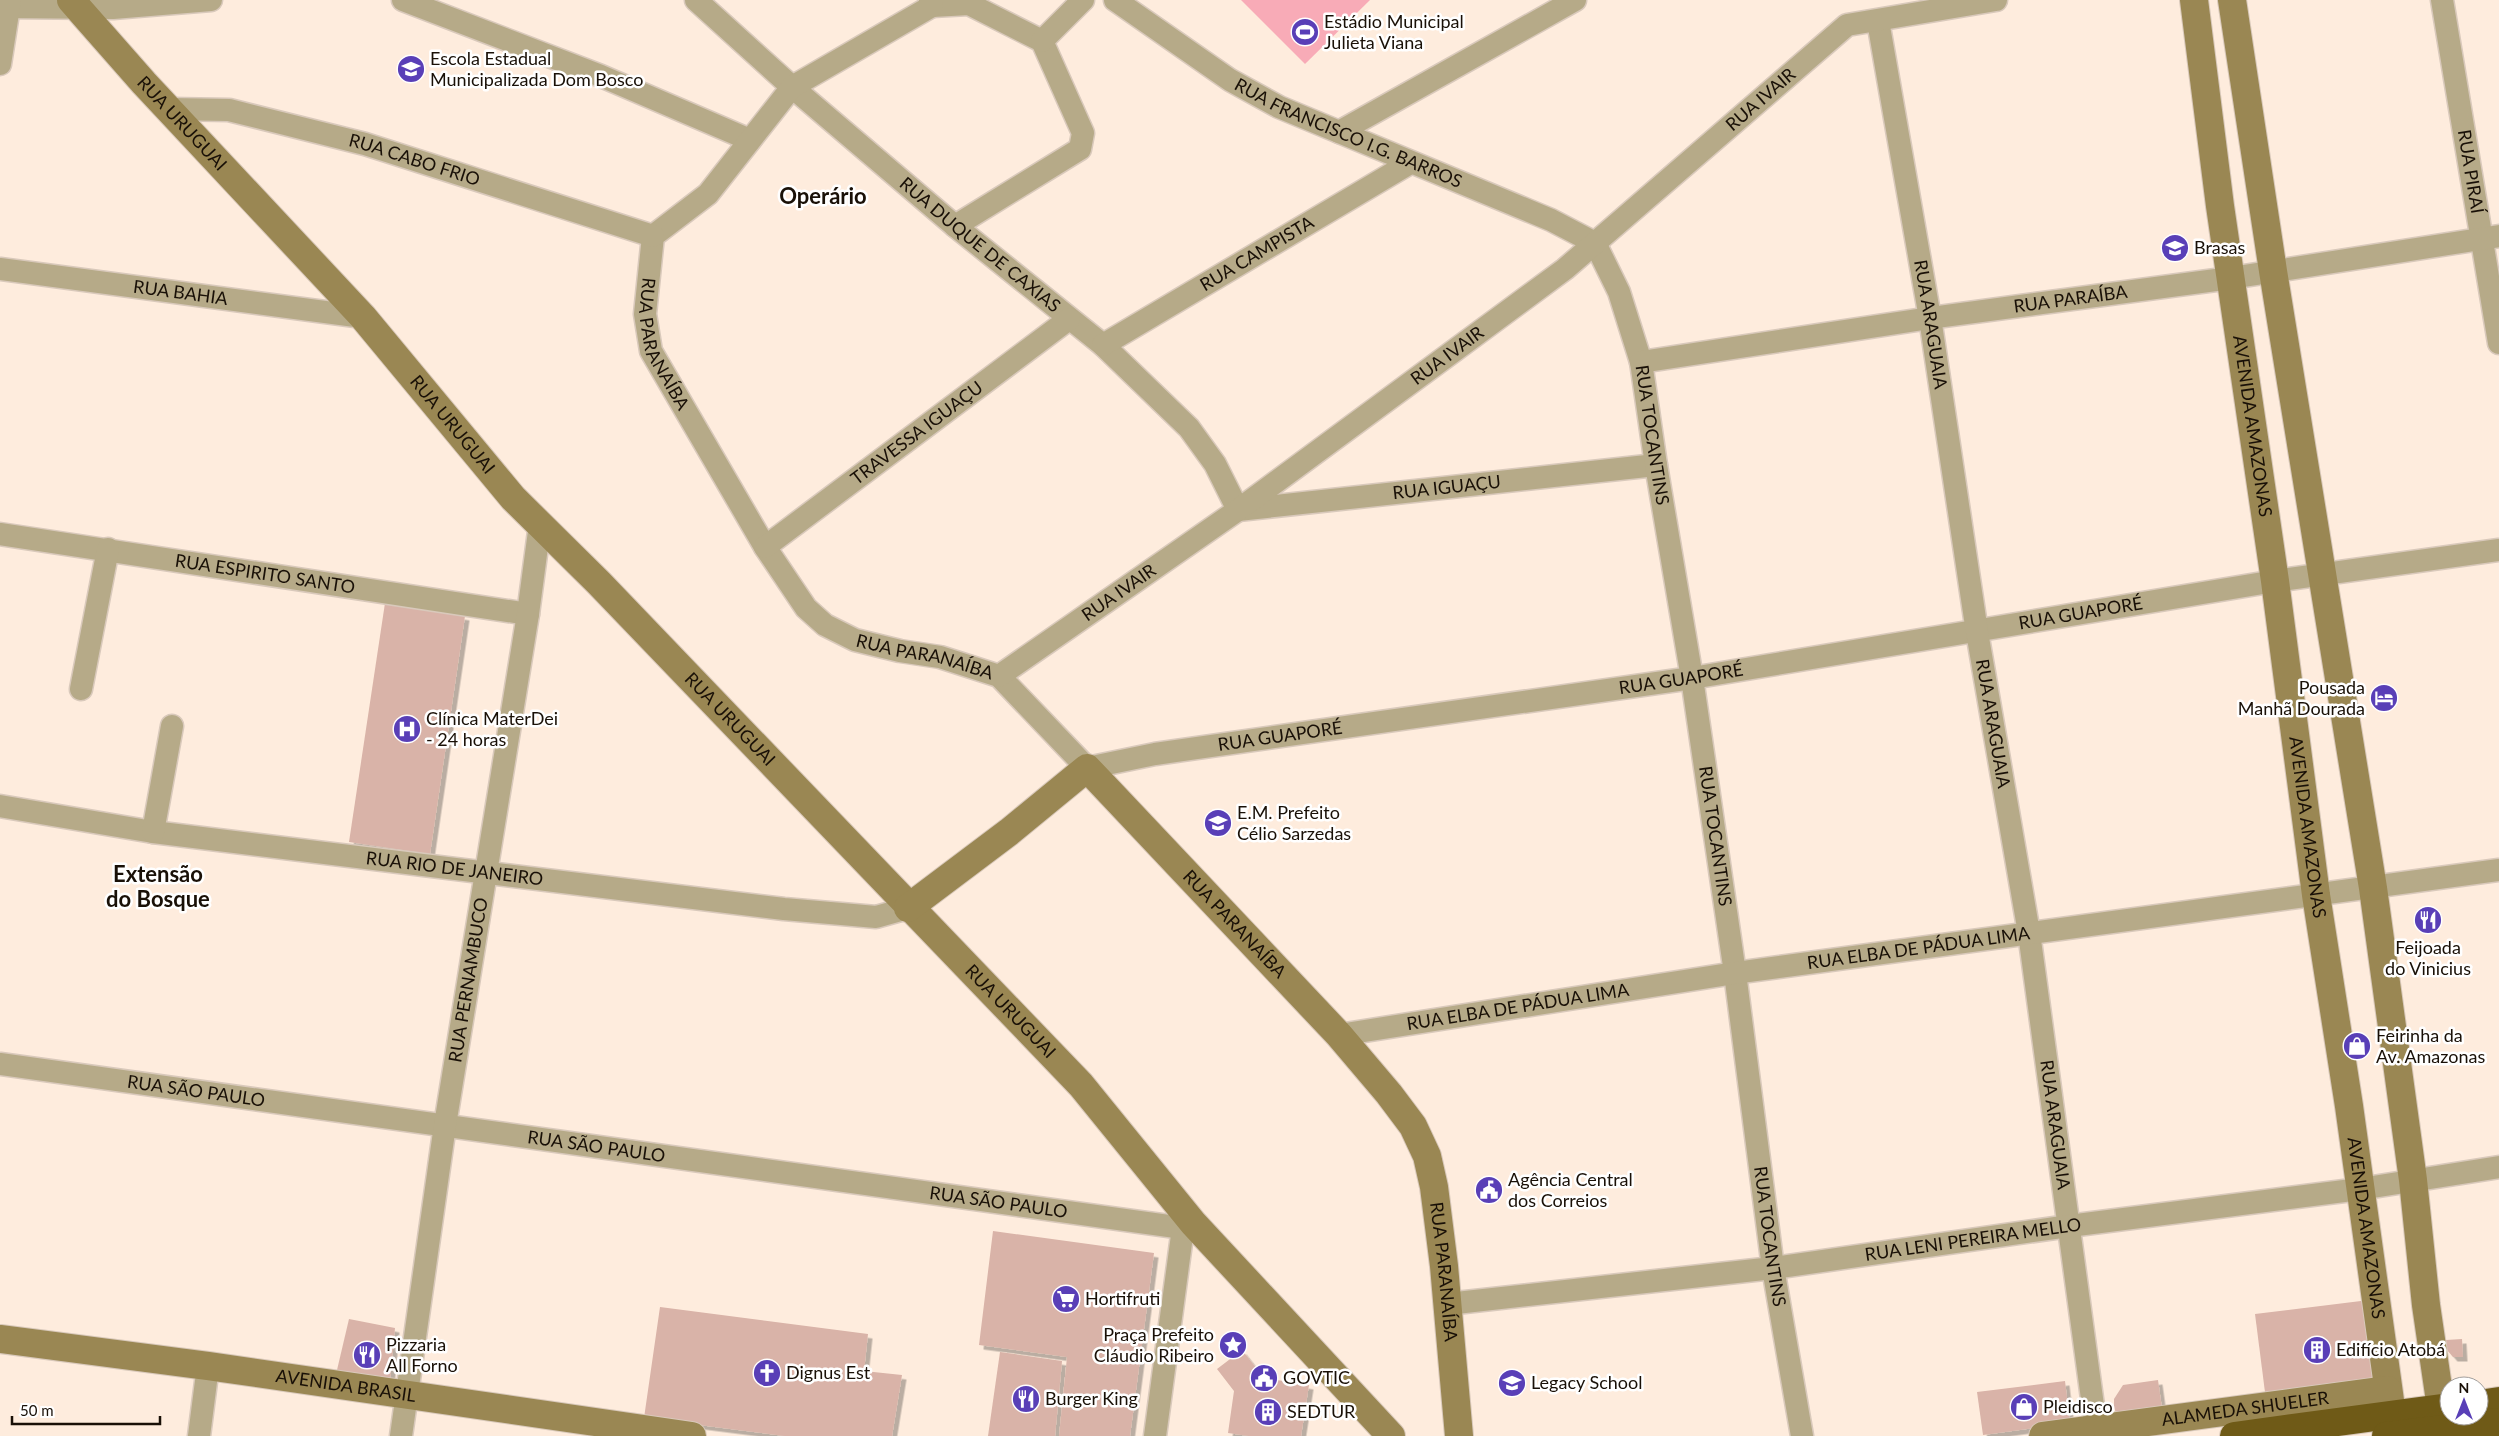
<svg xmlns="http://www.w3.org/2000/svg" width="2499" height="1436" font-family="Lato,sans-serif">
<defs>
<filter id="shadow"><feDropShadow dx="4.5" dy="4.5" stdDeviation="0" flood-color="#0004"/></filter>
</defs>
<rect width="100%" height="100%" fill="#feecdd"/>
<path fill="#f8abb7" d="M1241,0H1370L1305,64Z"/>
<g fill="#d9b3a8" filter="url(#shadow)">
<path d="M385,603L465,616L430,854L349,842Z"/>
<path d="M993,1231L1154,1253L1130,1436H1059L1067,1357L979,1345Z"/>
<path d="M2369,1300L2380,1385L2266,1400L2255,1314Z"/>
<path d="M660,1307L868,1334L864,1371L902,1375L892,1436H785L644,1418Z"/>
<path d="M349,1319L395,1328L390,1381L337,1370Z"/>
<path d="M2462,1339L2463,1357H2453L2447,1350L2446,1340Z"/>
<path d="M1242,1350L1264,1378L1309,1385L1301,1436H1249L1228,1433L1234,1391L1217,1369Z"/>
<path d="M1000,1352L1062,1361L1055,1436H988Z"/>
<path d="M2158,1380L2163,1416L2118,1417L2114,1408V1399L2123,1385Z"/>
<path d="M2065,1381L2070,1423L1983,1435L1977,1392Z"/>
</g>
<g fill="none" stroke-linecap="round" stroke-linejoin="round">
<defs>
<g id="street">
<path d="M403,0L601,76L750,140"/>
<path id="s1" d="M696,0L792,87L955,226L1103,345L1189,428L1215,464L1238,510L1656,465"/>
<path d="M930,0L932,6L969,4L1042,41L1083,133L1080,149L955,226"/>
<path id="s2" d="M1115,0L1230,80L1279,107L1551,220L1595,243L1619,292L1641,362L1656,465L1692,678L1735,973L1773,1268L1802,1436"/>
<path id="s3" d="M2442,0L2499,343"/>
<path id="s4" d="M932,6L792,87L708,194L653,236L645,314L651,351L765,547L806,608L825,625L855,640L900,651L940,657L999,676L1087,768L1155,754L1692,678L2275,581L2499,550"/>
<path d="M0,7L113,8L211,0"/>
<path id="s5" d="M1878,21L1930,318L1977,632L2029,933L2096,1428"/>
<path d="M1042,41L1083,0"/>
<path d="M0,64L10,0"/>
<path id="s6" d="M170,109L229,110L365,144L653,236"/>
<path d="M1339,132L1575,0"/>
<path id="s7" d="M0,269L363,317"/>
<path id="s8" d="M1103,345L1410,163"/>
<path id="s9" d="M1641,362L1930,318L2231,278L2499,236"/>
<path id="s10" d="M0,534L528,614"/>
<path id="s11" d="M765,547L1069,319"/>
<path id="s12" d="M999,676L1238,510L1565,269L1847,25L1996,0"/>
<path d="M81,689L108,549"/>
<path id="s13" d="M0,806L153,832L784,909L876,917L908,908"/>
<path d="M153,832L172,726"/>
<path id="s14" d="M1339,1035L1735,973L2499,870"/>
<path id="s15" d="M0,1064L1183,1228L1193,1223"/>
<path id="s16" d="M1447,1304L1773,1268L2069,1226L2360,1189L2499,1167"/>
<path d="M199,1436L208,1366"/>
<path id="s17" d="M401,1436L445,1125L528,614L540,524"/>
<path d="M1155,1436L1183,1228"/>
</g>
<g id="secondary">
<path id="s18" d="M71,0L144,83L363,317L513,498L599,583L1081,1085L1193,1223L1391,1436"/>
<path id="s19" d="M2194,0L2220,206L2275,581L2316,895L2349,1106L2392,1415"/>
<path d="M2232,0L2273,271L2373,888L2413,1180L2426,1305L2441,1408"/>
<path id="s20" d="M908,908L1009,832L1087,768L1339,1035L1389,1094L1413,1126L1427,1156L1434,1187L1444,1266L1459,1436"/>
<path id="s21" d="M0,1339L208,1366L692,1436"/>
<path id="s22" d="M2043,1436L2388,1390"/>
</g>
<g id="highway">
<path d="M2479,1404L2499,1401"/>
<path d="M2234,1436L2449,1407"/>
<path d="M2386,1436L2499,1422"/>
</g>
</defs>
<use href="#street" stroke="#d9c9bb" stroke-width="25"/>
<use href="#secondary" stroke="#d9c9bb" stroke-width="30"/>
<use href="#highway" stroke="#d9c9bb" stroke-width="30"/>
<use href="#street" stroke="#b6aa88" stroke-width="22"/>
<use href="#secondary" stroke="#9a8753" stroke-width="28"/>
<use href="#highway" stroke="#6f5a17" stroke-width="28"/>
</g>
<defs>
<symbol id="stadium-disc" viewBox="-11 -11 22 22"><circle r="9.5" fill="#593fb7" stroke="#fff"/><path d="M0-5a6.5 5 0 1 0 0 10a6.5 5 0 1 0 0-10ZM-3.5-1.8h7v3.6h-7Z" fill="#fff"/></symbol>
<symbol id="school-disc" viewBox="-11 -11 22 22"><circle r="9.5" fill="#593fb7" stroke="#fff"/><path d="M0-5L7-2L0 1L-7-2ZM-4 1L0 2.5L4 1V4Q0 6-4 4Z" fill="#fff"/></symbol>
<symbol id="hotel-disc" viewBox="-11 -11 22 22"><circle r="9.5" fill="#593fb7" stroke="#fff"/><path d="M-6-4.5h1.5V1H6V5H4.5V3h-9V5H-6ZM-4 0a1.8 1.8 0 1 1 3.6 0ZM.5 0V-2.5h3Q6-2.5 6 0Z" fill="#fff"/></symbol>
<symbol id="hospital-disc" viewBox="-11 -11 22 22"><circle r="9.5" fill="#593fb7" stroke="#fff"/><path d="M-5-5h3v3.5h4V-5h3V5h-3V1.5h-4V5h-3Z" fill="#fff"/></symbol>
<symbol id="restaurant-disc" viewBox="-11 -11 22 22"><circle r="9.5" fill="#593fb7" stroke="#fff"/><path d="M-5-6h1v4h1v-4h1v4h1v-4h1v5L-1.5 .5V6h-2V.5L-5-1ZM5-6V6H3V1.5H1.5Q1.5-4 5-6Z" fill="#fff"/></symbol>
<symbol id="shop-disc" viewBox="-11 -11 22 22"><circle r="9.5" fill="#593fb7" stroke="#fff"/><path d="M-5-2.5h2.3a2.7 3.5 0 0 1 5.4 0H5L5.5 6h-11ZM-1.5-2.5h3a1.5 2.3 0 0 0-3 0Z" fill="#fff"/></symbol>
<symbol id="civic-disc" viewBox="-11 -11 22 22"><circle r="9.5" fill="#593fb7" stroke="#fff"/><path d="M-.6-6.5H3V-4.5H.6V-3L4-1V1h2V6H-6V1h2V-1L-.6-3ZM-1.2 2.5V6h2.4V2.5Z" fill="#fff"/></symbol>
<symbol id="supermarket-disc" viewBox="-11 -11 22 22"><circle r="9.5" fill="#593fb7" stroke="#fff"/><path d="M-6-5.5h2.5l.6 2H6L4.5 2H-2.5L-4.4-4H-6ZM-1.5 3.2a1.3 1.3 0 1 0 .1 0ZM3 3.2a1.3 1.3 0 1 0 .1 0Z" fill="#fff"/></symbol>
<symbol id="sight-disc" viewBox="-11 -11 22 22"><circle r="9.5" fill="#593fb7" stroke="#fff"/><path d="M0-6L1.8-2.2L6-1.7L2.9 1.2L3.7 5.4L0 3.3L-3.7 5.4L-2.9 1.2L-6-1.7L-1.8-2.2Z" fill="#fff"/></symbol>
<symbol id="building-disc" viewBox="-11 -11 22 22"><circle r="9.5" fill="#593fb7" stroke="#fff"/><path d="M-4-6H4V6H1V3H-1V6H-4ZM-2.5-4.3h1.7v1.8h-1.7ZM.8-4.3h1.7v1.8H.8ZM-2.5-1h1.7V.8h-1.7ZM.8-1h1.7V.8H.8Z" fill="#fff"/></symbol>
<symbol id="church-disc" viewBox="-11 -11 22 22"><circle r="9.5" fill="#593fb7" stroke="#fff"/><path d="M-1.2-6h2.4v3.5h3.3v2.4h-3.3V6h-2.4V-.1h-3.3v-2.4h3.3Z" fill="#fff"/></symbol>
</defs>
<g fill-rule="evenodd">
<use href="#stadium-disc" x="1289" y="16" width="32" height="32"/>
<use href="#school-disc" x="395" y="53" width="32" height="32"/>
<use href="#school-disc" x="2159" y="232" width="32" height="32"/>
<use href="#hotel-disc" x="2368" y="682" width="32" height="32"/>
<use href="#hospital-disc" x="391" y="713" width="32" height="32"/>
<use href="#school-disc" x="1202" y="807" width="32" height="32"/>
<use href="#restaurant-disc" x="2412" y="904" width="32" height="32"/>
<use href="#shop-disc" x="2341" y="1030" width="32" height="32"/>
<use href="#civic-disc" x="1473" y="1174" width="32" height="32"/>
<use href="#supermarket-disc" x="1050" y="1283" width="32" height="32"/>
<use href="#sight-disc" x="1217" y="1329" width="32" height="32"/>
<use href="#building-disc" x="2301" y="1334" width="32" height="32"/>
<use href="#restaurant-disc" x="351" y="1339" width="32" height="32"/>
<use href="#church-disc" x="751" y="1357" width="32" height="32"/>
<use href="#civic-disc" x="1248" y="1362" width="32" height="32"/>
<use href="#school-disc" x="1496" y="1367" width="32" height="32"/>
<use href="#restaurant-disc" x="1010" y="1383" width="32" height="32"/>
<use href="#shop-disc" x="2008" y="1391" width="32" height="32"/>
<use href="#building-disc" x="1252" y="1396" width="32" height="32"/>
</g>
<g text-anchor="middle" stroke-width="5" stroke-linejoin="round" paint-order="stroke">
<g font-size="18" fill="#191007" stroke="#fff" text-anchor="start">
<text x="1324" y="28">Estádio Municipal<tspan x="1324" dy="21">Julieta Viana</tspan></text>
<text x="430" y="65">Escola Estadual<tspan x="430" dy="21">Municipalizada Dom Bosco</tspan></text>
<text x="2194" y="254">Brasas</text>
<text x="2365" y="694" text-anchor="end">Pousada<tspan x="2365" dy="21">Manhã Dourada</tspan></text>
<text x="426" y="725">Clínica MaterDei<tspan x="426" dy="21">- 24 horas</tspan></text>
<text x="1237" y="819">E.M. Prefeito<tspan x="1237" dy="21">Célio Sarzedas</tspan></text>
<text x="2428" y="954" text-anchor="middle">Feijoada<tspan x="2428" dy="21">do Vinicius</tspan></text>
<text x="2376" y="1042">Feirinha da<tspan x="2376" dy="21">Av. Amazonas</tspan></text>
<text x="1508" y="1186">Agência Central<tspan x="1508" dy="21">dos Correios</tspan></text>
<text x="1085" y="1305">Hortifruti</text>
<text x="1214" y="1341" text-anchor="end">Praça Prefeito<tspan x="1214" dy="21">Cláudio Ribeiro</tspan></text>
<text x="386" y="1351">Pizzaria<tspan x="386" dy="21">All Forno</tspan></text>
<text x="2336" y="1356">Edifício Atobá</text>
<text x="786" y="1379">Dignus Est</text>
<text x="1283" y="1384">GOVTIC</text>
<text x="1531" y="1389">Legacy School</text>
<text x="1045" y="1405">Burger King</text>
<text x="2043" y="1413">Pleidisco</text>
<text x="1287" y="1418">SEDTUR</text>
</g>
<g font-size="18" fill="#191007" stroke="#fff">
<text dy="6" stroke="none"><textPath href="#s12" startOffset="956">RUA IVAIR</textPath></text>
<text dy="6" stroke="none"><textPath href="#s18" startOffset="166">RUA URUGUAI</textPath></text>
<text dy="6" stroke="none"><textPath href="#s2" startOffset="270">RUA FRANCISCO I.G. BARROS</textPath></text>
<text dy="6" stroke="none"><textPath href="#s6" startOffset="251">RUA CABO FRIO</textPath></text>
<text dy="6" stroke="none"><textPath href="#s3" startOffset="174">RUA PIRAÍ</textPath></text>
<text dy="6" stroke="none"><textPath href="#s1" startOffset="375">RUA DUQUE DE CAXIAS</textPath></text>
<text dy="6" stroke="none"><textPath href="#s8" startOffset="179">RUA CAMPISTA</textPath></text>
<text dy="6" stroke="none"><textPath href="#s7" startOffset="182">RUA BAHIA</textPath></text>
<text dy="6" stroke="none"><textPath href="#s9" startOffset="434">RUA PARAÍBA</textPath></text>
<text dy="6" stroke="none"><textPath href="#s5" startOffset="308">RUA ARAGUAIA</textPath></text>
<text dy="6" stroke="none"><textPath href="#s4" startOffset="479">RUA PARANAÍBA</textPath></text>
<text dy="6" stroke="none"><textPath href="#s12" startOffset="551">RUA IVAIR</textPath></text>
<text dy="6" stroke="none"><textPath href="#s18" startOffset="571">RUA URUGUAI</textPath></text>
<text dy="6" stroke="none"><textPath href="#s19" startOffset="430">AVENIDA AMAZONAS</textPath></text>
<text dy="6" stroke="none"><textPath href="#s11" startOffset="190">TRAVESSA IGUAÇU</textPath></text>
<text dy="6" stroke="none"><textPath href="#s2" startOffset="742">RUA TOCANTINS</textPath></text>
<text dy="6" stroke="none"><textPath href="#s1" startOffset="959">RUA IGUAÇU</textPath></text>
<text dy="6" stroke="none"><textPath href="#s10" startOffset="268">RUA ESPIRITO SANTO</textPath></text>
<text dy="6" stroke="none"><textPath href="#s12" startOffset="146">RUA IVAIR</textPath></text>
<text dy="6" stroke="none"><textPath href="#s4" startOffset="2124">RUA GUAPORÉ</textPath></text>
<text dy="6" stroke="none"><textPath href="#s4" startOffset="914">RUA PARANAÍBA</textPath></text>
<text dy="6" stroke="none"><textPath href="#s4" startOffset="1719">RUA GUAPORÉ</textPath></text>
<text dy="6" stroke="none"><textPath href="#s18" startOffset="976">RUA URUGUAI</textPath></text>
<text dy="6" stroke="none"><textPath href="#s5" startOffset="712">RUA ARAGUAIA</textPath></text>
<text dy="6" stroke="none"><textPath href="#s4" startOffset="1314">RUA GUAPORÉ</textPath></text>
<text dy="6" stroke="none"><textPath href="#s19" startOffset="835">AVENIDA AMAZONAS</textPath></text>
<text dy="6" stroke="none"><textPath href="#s2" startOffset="1148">RUA TOCANTINS</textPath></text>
<text dy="6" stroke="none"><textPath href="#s13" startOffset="459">RUA RIO DE JANEIRO</textPath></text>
<text dy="6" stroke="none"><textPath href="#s20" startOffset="442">RUA PARANAÍBA</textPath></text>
<text dy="6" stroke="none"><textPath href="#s14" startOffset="586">RUA ELBA DE PÁDUA LIMA</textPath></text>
<text dy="6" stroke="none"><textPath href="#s17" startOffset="461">RUA PERNAMBUCO</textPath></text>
<text dy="6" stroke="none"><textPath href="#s14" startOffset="181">RUA ELBA DE PÁDUA LIMA</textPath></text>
<text dy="6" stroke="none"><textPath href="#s18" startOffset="1381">RUA URUGUAI</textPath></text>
<text dy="6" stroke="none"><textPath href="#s15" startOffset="198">RUA SÃO PAULO</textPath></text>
<text dy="6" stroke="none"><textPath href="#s5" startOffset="1118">RUA ARAGUAIA</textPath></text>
<text dy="6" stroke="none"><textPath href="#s15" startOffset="602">RUA SÃO PAULO</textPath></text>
<text dy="6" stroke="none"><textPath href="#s15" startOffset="1008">RUA SÃO PAULO</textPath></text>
<text dy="6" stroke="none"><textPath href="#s19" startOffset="1240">AVENIDA AMAZONAS</textPath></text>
<text dy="6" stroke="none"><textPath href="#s2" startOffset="1552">RUA TOCANTINS</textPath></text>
<text dy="6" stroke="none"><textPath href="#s16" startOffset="530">RUA LENI PEREIRA MELLO</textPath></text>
<text dy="6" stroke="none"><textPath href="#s20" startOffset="862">RUA PARANAÍBA</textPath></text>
<text dy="6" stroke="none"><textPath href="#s21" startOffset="349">AVENIDA BRASIL</textPath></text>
<text dy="6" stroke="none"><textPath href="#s22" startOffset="204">ALAMEDA SHUELER</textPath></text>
</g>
<g font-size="22" font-weight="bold" fill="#191007" stroke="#fff">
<text x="823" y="204">Operário</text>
<text x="158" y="882">Extensão<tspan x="158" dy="25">do Bosque</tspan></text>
</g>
</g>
<g transform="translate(2464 1401)"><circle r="24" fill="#ffffff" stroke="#a39f9c"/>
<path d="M0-4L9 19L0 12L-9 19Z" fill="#593fb7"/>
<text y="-8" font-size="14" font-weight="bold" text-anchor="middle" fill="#191007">N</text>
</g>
<path d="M12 1416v8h148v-8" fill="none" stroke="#191007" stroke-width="2.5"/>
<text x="20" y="1416" font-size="15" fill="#191007" stroke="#ffffff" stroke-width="4" paint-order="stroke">50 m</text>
</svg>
